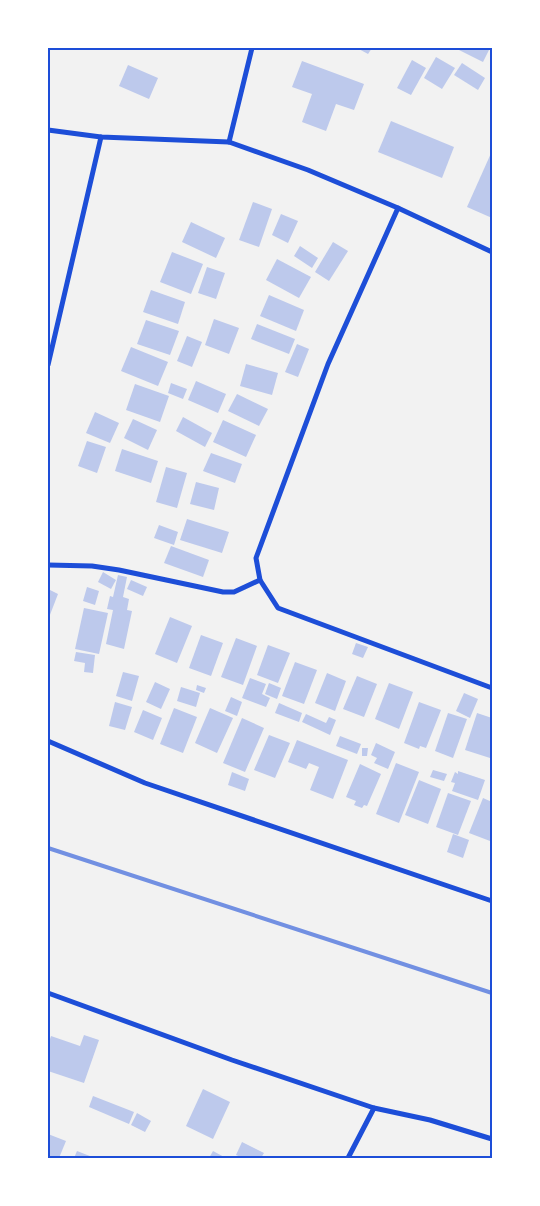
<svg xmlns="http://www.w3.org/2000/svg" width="540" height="1206" font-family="Overpass,sans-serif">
<rect width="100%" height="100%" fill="#f2f2f2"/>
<g fill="#bdc9ec">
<path d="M357,48H372L368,54Z"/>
<path d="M455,48H490L483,62Z"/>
<path d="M436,57L455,68L442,89L424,78Z"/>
<path d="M412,60L426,68L411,95L397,88Z"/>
<path d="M302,61L364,84L354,110L336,104L326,131L302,122L312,94L292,87Z"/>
<path d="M462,63L485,78L478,90L454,75Z"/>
<path d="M128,65L158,78L149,99L119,86Z"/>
<path d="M391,121L454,147L442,178L378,152Z"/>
<path d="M492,151V218L467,207Z"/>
<path d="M253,202L272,209L259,247L239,240Z"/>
<path d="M281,214L298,221L288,243L272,235Z"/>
<path d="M191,222L225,238L216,258L182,242Z"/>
<path d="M333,242L348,251L329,281L315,272Z"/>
<path d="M300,246L318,258L312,268L294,256Z"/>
<path d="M172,252L203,264L191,294L160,282Z"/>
<path d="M277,259L311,277L299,298L266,280Z"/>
<path d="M207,267L225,273L216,299L198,293Z"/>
<path d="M151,290L185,302L178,324L143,312Z"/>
<path d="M269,295L304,310L296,331L260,316Z"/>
<path d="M214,319L239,328L229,354L205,345Z"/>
<path d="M146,320L179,331L170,355L137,344Z"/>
<path d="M257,324L295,339L289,354L251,339Z"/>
<path d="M187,336L202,342L192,367L177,361Z"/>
<path d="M297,344L309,349L298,377L285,372Z"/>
<path d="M131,347L168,362L158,386L121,371Z"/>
<path d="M246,364L278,373L272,395L240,386Z"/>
<path d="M196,381L226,394L218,413L188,400Z"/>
<path d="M171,383L187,389L183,399L168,393Z"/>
<path d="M135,384L169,396L160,422L126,410Z"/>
<path d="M237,394L268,409L259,426L228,411Z"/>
<path d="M95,412L119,423L110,443L86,433Z"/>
<path d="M183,417L212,433L205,447L176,431Z"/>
<path d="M133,419L157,430L148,450L124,438Z"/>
<path d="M223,420L256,435L246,457L213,442Z"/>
<path d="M87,441L106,447L97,473L78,466Z"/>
<path d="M122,449L158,461L151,483L115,471Z"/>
<path d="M211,453L242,464L235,483L203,471Z"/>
<path d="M166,467L187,473L177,508L156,502Z"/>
<path d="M196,482L219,488L214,510L190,504Z"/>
<path d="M187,519L229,532L222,553L180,540Z"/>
<path d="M159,525L178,532L174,545L154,538Z"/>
<path d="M171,546L209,560L203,577L164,563Z"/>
<path d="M103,572L116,580L111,589L98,582Z"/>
<path d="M118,575L127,577L123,597L129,599L127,610L132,611L124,649L106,644L113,610L107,609L110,596L113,597Z"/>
<path d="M131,580L147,587L143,596L127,589Z"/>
<path d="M87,587L99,591L95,605L83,601Z"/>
<path d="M48,589L58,594L48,620Z"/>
<path d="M84,608L108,613L99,654L75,649Z"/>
<path d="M170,617L192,626L177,663L155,654Z"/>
<path d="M201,635L223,643L211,676L189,668Z"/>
<path d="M236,638L257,646L243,685L221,677Z"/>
<path d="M356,643L368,647L363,658L352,654Z"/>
<path d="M268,645L290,653L278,683L257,675Z"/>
<path d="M76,652L95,655L93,673L84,672L85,663L74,661Z"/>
<path d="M295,662L317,670L304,704L282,696Z"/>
<path d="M123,672L139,676L132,701L116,696Z"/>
<path d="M327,673L346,681L335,711L315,703Z"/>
<path d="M357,676L377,684L364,717L343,709Z"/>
<path d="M250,678L266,684L262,694L270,698L266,707L242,698Z"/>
<path d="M155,682L170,689L161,709L146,702Z"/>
<path d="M269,683L281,688L277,699L265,694Z"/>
<path d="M389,683L413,692L399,729L375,719Z"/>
<path d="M197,685L206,688L204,693L196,690Z"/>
<path d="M181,687L200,693L196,707L177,701Z"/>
<path d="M464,693L478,699L470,718L456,711Z"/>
<path d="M231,697L242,702L237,716L225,711Z"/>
<path d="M115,702L132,707L125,730L109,726Z"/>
<path d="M419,702L441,710L426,748L420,746L419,749L404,743Z"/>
<path d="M279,703L302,713L299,722L275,713Z"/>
<path d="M174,708L197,717L183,753L160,744Z"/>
<path d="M210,708L233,718L217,753L195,743Z"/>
<path d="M143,710L162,718L153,740L134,732Z"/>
<path d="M448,713L467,719L453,758L435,751Z"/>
<path d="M477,713L492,718V750L490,758L465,750Z"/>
<path d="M306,714L326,723L329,717L336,720L330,735L302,722Z"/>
<path d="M242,718L264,728L245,772L223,763Z"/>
<path d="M269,735L290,743L275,778L254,770Z"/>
<path d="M340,736L361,744L357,754L336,746Z"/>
<path d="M297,740L348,760L333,799L310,790L319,767L309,763L306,769L288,762Z"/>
<path d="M376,743L395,752L388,769L374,763L377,758L371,755Z"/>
<path d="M362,748H368L367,756H362Z"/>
<path d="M396,763L419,772L399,823L376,814Z"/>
<path d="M360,764L381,774L367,806L364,805L362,808L354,805L356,801L346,797Z"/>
<path d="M433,770L447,774L444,781L430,777Z"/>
<path d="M458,771L485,780L478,800L452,791L455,783L451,782L455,772L458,774Z"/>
<path d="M232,772L249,779L245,791L228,785Z"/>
<path d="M419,780L441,789L428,824L405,815Z"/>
<path d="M448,793L471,801L458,835L436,827Z"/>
<path d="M483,798L492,802V834L490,841L469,833Z"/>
<path d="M453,834L469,840L463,858L447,852Z"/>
<path d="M84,1035L99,1040L84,1083L48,1071V1045L51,1036L80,1046Z"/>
<path d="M203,1089L230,1102L213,1139L186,1126Z"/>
<path d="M93,1096L134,1112L129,1124L89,1107Z"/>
<path d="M137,1113L151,1121L145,1132L131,1125Z"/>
<path d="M48,1134L66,1141L59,1158H48Z"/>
<path d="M242,1142L264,1153L261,1158H243L236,1155Z"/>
<path d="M77,1151L95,1158H74Z"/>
<path d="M213,1151L226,1158H209Z"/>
</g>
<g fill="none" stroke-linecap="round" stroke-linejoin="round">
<g stroke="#1d4ed8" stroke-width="5">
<path d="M48,130L101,137L229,142L308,170L398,208L492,252"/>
<path d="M229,142L252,48"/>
<path d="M398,208L328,364L256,558L260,580L278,608L492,688"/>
<path d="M48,365L101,137"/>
<path d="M48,565L92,566L119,570L223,592H234L260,580"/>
<path d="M48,741L145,783L492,901"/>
<path d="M48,993L232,1060L374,1108"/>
<path d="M348,1158L374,1108L430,1120L492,1139"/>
</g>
<path stroke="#7290e2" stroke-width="4" d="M48,848L492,993"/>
</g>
<rect width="540" height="1206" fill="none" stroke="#ffffff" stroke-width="98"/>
<rect x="49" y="49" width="442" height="1108" fill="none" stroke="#1d4ed8" stroke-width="2"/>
</svg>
